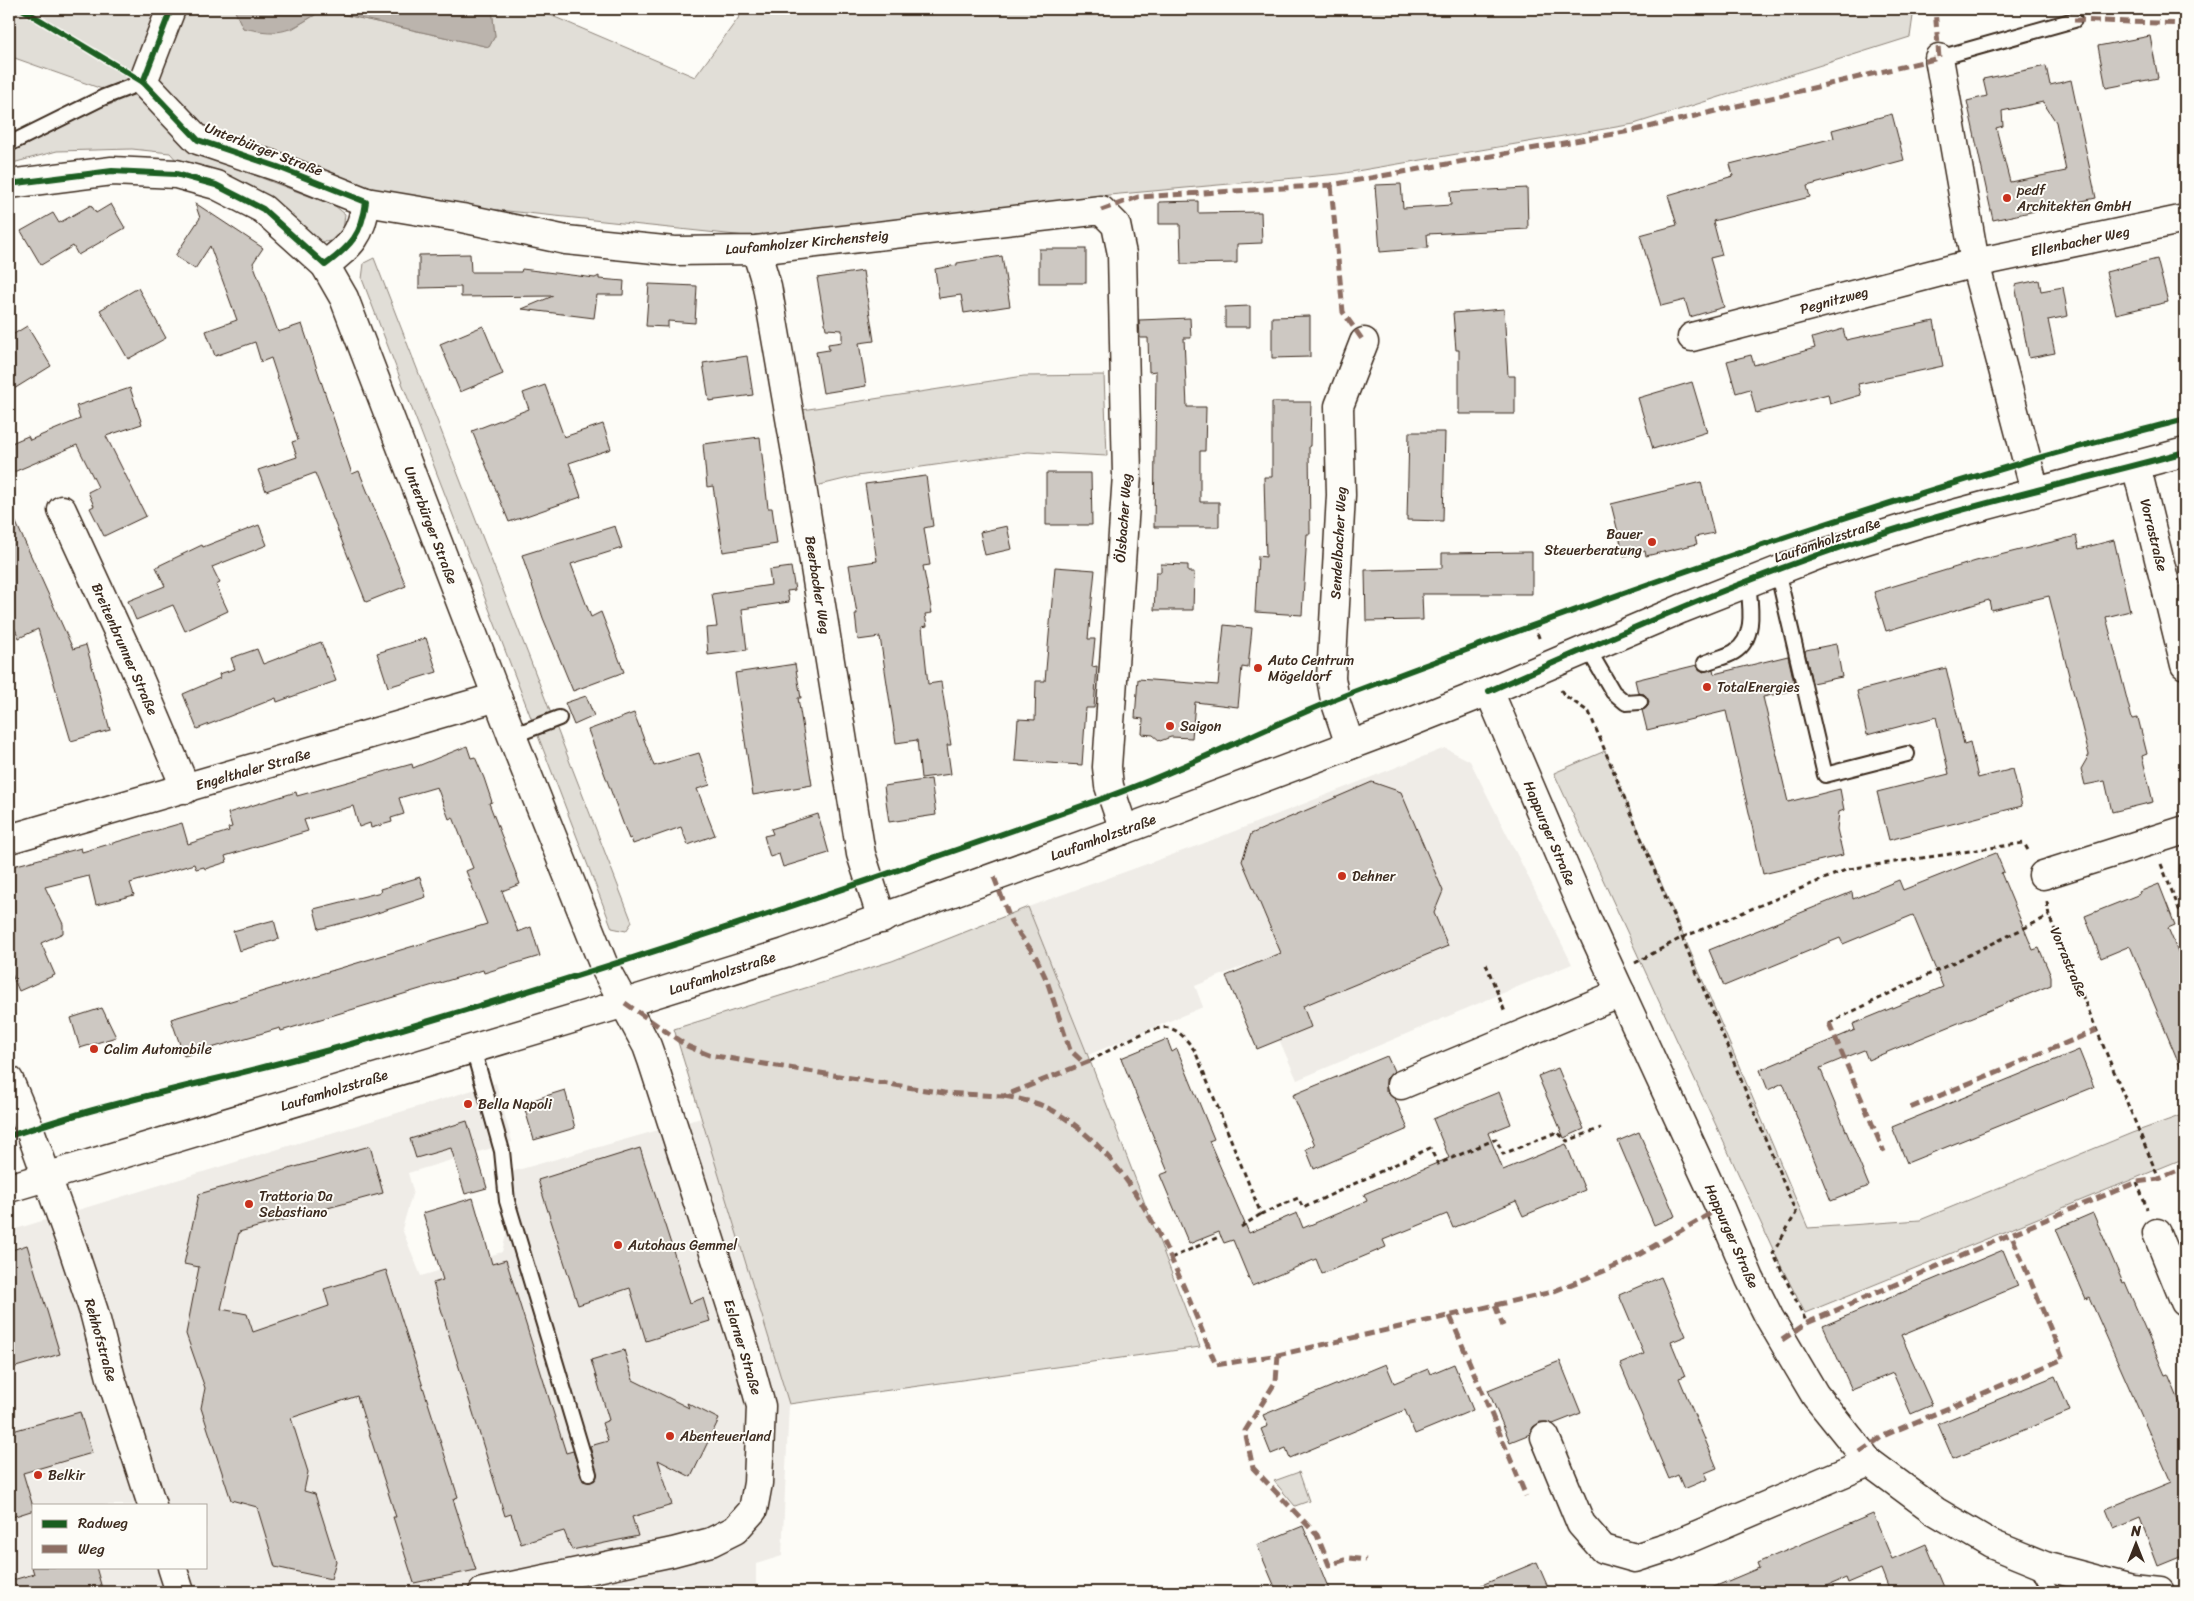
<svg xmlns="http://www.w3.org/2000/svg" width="2194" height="1601" font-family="Sriracha,sans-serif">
<rect width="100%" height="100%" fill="#fdfcf7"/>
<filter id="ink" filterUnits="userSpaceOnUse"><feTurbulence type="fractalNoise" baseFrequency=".02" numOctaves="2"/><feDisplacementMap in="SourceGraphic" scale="10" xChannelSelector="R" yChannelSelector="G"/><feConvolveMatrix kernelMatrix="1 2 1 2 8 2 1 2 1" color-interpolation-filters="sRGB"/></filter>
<g filter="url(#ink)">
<g fill="#efece7" fill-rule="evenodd">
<path d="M1445,748L1470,761L1572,964L1297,1080L1246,965L1195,986L1203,1007L1088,1055L1028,907L1202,844Z"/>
<path d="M496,1083L512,1142L408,1173L413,1191L402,1229L421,1276L502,1252L508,1226L507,1173L701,1118L789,1404L782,1556L756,1564V1592H9V1231ZM34,1505H206V1567H34Z"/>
</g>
<g fill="#e1ded7" stroke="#8e847a">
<path d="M9,9H234L243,28L292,29L323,10L489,47L495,36L492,9H536L695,77L745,9H1914L1910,37L1634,124L1339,174L1109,195L765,238L336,193L254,175L335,206L345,214L343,231L338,239L326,242L317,241L261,192L234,178L178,162L170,153L132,149L57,151L9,164V153L102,107L115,103L119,95L9,56Z"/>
<path d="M374,258L632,922L626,931L612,928L362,279L364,263Z"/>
<path d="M1104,375L1107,456L1028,452L857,476L816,486L802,410L1024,376Z"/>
<path d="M1605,751L1808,1228L1920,1220L2132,1133L2185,1114V1158L1805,1313L1777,1258L1554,773Z"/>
<path d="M1028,907L1090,1061L1200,1347L789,1404L674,1029L892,961Z"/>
<path d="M1299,1472L1309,1501L1295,1506L1274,1481Z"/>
</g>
<path fill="#bbb4ad" stroke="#887d74" d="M234,9H492L495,36L489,47L323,10C288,31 285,37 243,28Z"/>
<g fill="#cdc8c2" stroke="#3b2a1e" fill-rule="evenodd">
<path d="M2150,36L2158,78L2106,88L2098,46Z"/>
<path d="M2046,66L2050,85L2071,80L2096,198L1993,220L1967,101L1987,96L1983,79ZM2043,102L2056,122L2066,171L2010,182L1996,128L2003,126L2002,111Z"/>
<path d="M1892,114L1904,160L1807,186L1810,197L1713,221L1722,255L1710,258L1724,307L1690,317L1685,300L1661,306L1640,235L1677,225L1668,195L1733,176L1730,164L1834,138L1832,130Z"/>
<path d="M1401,184L1403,208L1451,205L1450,192L1527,188L1528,229L1427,234L1428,248L1380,252L1375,185Z"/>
<path d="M1198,201V213L1261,212L1262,243L1237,244V263L1181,264L1180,224H1159V202Z"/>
<path d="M195,203L263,248L253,263L278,332L302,324L352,474L359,471L406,586L366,602L315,473L266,491L258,470L297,457L292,442L298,440L271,358L261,362L255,342L215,356L206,331L237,320L210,246L195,269L175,256L200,218Z"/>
<path d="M111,204L125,228L78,255L73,246L41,265L21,231L53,213L59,223L91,205L96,213Z"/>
<rect x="1039" y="249" width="47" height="34"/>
<path d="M470,254L471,272H521L522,269L595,278L599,276V279L624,281L623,295H597L594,318L522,309L553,296L461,297V287L419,288V255Z"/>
<path d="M1002,256L1010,306L964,313L961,295L939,298L935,269L957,265V263Z"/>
<path d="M2157,259L2168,302L2116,314L2106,272Z"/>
<path d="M863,271L874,341L859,343L866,386L823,393L816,352L829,350L828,344L842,342V330L826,329L817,278Z"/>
<path d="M2039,280L2041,291L2063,287L2068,316L2048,320L2055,353L2029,358L2015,285Z"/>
<path d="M649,284L697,286L695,323L668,321V327L646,326Z"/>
<path d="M138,288L166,338L128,359L100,310Z"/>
<path d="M1250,306V327H1225V307Z"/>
<path d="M1504,309L1508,376H1515V414H1459V350H1456L1453,313Z"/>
<path d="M1310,316V357L1272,358V317Z"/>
<path d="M1190,318L1191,338H1184L1187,407H1206L1205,451H1200V502H1219V527H1154L1156,371L1149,372L1148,338H1140L1139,320Z"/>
<path d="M1934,321L1943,366L1858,384L1861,395L1830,404L1828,394L1756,413L1750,389L1736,393L1727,361L1751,355L1754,365L1815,348L1812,338L1843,329L1846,340Z"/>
<path d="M27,326L51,366L9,392V337Z"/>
<path d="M483,326L503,374L460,392L440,344Z"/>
<path d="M747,356L753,395L709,401L703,363Z"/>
<path d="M1692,382L1707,432L1653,449L1638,398Z"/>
<path d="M545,385L564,437L603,424L611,449L569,463L581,497L509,522L472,431L529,409L523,393Z"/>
<path d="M130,388L142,424L106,436L146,516L104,536L90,508L94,506L88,492L98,487L77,445L9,474V444L28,436L30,440L80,419L76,406Z"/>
<path d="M1272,402H1311L1310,446H1309L1310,534H1307L1302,615L1255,612L1258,556L1266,557L1264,477H1272Z"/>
<path d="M1409,432H1445L1443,521L1407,520Z"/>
<path d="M760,437L768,508H772L777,544L723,552L713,486L707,487L703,444Z"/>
<path d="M1046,473H1091L1092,525H1046Z"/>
<path d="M926,476L933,526L924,528L930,565L923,566L932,613L925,614L927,626L922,627L928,684L941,682L951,745H947L951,774L921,778L917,740L896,743L880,637L858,640L855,614H857L849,565L877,561L865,484Z"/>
<path d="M1701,482L1714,533L1695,537L1697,544L1646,556L1645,551L1624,556L1611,504Z"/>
<path d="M9,507L73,649L86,645L110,730L71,741L38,629L19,638L9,616Z"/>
<path d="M259,525L267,545L212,567L220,583L216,585L228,611L185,631L173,605L136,620L128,601L165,586L156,567L202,545L203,547Z"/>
<path d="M615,526L622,548L571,564L591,617L601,612L624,672L573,691L543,618L522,555Z"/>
<path d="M1007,526L1012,549L985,555L980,532Z"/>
<path d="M2076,536L2079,549L2114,540L2130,611L2106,617L2132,719L2138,718L2147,754L2142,756L2153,802L2112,812L2105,781L2085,785L2081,769L2089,755L2049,596L1991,610L1989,600L1886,631L1874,592L1976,561Z"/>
<path d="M1532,552V594H1422L1423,620L1366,621L1365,570L1442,568V553Z"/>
<path d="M1161,564L1188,565V572H1194L1193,610H1154L1156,572H1161Z"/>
<path d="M791,567L795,590L787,591L789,602L742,609L747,650L708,655L706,628L717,627L712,594L771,585L769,570Z"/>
<path d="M1055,567L1095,570L1088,639H1095L1092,667L1097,666L1094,708H1086L1082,765L1015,761L1018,719L1035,720L1036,681H1045Z"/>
<path d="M1224,625L1252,628L1248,668L1242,667L1238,707L1195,702L1192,738L1171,737L1160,741L1153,735L1142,734L1143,719L1135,718L1138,679L1218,685Z"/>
<path d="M426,638L437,672L388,687L377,653Z"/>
<path d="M321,642L336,681L277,702L276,698L197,729L183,694L220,678L219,674L235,669L231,658L257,649L263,664Z"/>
<path d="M1836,644L1842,677L1812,683L1805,652L1806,650Z"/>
<path d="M1788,656L1795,687L1791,688V691L1763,697L1788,802L1840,789L1844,810L1839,812L1837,829L1843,855L1763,874L1726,711L1647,730L1642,710L1648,706L1649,701L1644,694L1638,693L1635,680L1697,665L1703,672L1713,669L1714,674Z"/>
<path d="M795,664L801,698H798L812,785L753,795L735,673Z"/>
<path d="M1946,668L1964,744L1970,742L1978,778L2013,769L2022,806L1889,840L1877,792L1949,774L1936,717L1867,735L1857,691Z"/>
<path d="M586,696L594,716L574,725L565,703Z"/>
<path d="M634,713L654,766L699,753L710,785L697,789L715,835L688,845L681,827L633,844L631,838L629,839L588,730Z"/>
<path d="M467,746L471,758L475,757L484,778L492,802L489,803L520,884L502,891L518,932L531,927L540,956L484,973L483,970L281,1031L280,1028L184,1056L171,1019L487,924L466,871L473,868L453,817L449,819L437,787L399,798L404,814L391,818L392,822L371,828L370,823L359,827L353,806L304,820L308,831L225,856L227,862L205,869L204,867L196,869L194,864L130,883L134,895L96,905L89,876L45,887L63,924V933L41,943L55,975L19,991L9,968V867L81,848L82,852L182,823L188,844L229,831L228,828L232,827L228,813L296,792L297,796L412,764L413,768Z"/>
<path d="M931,779L936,815L889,822L884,786Z"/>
<path d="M1372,782L1401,792L1443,891L1434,913L1448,946L1303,1006L1311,1027L1257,1049L1226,976L1281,953L1242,861L1251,834Z"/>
<path d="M818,814L829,853L783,867L779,854L770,857L764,836L773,834L771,829Z"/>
<path d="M1996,853L2004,872L2001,873L2033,950L2039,948L2051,976V985L1868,1060L1864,1050L1820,1068L1869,1186L1831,1201L1783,1083L1768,1090L1760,1070L1855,1030L1853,1024L1943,987L1913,915L1843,944L1840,938L1724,986L1709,950L1852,892L1853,899L1899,880L1903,890Z"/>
<path d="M420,877L426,897L362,918L319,929L314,909L381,892L380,889Z"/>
<path d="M2159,884L2175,925L2168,928L2185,968V1078L2130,946L2101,958L2085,916L2140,894L2139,892Z"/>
<path d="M274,920L279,939L239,951L233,931Z"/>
<path d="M102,1008L116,1037L80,1048L71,1018Z"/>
<path d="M1167,1039L1172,1052L1177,1049L1214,1139L1209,1141L1249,1233L1297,1213L1303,1228L1367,1201L1364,1194L1449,1158L1433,1119L1499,1092L1511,1124L1488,1133L1503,1170L1566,1144L1585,1190L1523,1216L1516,1201L1453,1228L1447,1214L1383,1240L1386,1247L1322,1274L1316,1259L1252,1286L1233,1240L1224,1243L1219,1232L1189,1244L1160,1175L1168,1172L1121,1058Z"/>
<path d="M2079,1050L2094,1087L1907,1163L1892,1127Z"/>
<path d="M1387,1056L1394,1071L1386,1079V1091L1395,1099L1408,1129L1314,1169L1306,1149L1315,1145L1293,1095Z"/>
<path d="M1558,1068L1584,1129L1564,1138L1538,1076Z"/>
<path d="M565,1090L575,1128L534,1140L523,1103Z"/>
<path d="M467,1121L487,1188L465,1194L451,1148L416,1158L410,1139Z"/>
<path d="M1639,1132L1675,1216L1654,1225L1618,1141Z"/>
<path d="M370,1146L383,1193L239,1232L221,1309L247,1314L253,1332L329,1306L324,1289L386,1270L458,1497L453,1499L476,1570L414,1583L393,1517H396L357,1396L291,1418L308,1472L304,1491L315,1494L336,1561L331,1579L275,1567L257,1507L231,1500L201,1408L205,1388L186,1334L199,1267L184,1264L199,1194Z"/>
<path d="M640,1148L690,1303L703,1298L710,1321L646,1341L630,1288L578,1305L538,1180Z"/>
<path d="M473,1198L492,1264L506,1260L566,1453L573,1451L583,1481L591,1482L597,1476L590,1446L608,1441L602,1423L609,1420L591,1360L624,1350L633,1380L689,1408L687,1403L719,1419L691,1477L658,1460L672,1505L632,1517L638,1536L572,1550L564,1531L521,1544L511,1514L505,1516L433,1283L443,1280L423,1213Z"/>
<path d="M2093,1213L2123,1283L2125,1282L2165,1375L2168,1374L2185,1415V1555L2158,1566L2140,1518L2114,1529L2106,1509L2171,1482L2089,1297L2086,1299L2056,1229Z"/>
<path d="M27,1245L60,1354L9,1369V1251Z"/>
<path d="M2003,1250L2018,1286L1901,1335L1932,1405L1911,1414L1893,1373L1852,1390L1823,1326Z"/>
<path d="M1661,1277L1686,1336L1671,1342L1685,1376L1679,1378L1717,1468L1705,1473L1708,1479L1684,1489L1678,1475L1669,1479L1620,1364L1644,1354L1619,1295Z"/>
<path d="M1560,1361L1581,1413L1553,1424L1547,1422H1540L1533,1427L1530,1434L1510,1442L1488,1390Z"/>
<path d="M1386,1364L1394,1383L1428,1369L1430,1374L1454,1364L1473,1410L1415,1434L1405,1410L1290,1458L1286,1448L1271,1454L1261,1429L1268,1426L1263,1415Z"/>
<path d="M2055,1376L2070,1411L1953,1459L1938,1424Z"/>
<path d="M80,1412L92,1453L23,1473L34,1510L9,1518V1432Z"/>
<path d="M1873,1514L1892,1559L1926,1544L1946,1592H1890L1881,1569L1848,1583L1846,1578L1813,1592H1702L1759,1568L1757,1563Z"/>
<path d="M1303,1526L1317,1560L1330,1592H1277L1257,1545Z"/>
<path d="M1537,1562L1550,1592H1465Z"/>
<path d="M32,1567H96L103,1592H9V1581L34,1574Z"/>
</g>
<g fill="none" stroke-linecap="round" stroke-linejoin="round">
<defs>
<g id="service">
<path d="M1939,58L2074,20"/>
<path d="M9,144L104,97L143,82"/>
<path d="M1777,570L1825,775L1907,754"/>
<path d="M1588,649L1613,692L1626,703L1640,702"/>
<path d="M1705,663C1714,659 1726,657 1734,652C1757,638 1750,604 1748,582"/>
<path d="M512,736L559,718"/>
<path d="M473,1049L502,1151L507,1201L589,1474"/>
<path d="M2036,1564L2051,1592"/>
</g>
<g id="minor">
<path d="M171,9L143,82L198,140L278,167L366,202L462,218L566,240L674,251L756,250L1101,210L1116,225L1122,254L1127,475L1107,767L1109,786L1124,830"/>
<path d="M1939,58L1975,263L2035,491"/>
<path d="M9,184L112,171L176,174L216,185L263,209L325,265L344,298L512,736L604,966L647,1046L652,1060L746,1352L761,1406L758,1483L753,1510L735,1530L711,1542L673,1552L483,1592"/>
<path d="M756,250L767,286L802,487L861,854L882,919"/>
<path d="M325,265C351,246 362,234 366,202"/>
<path d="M1692,337L1975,263L2185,219"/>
<path d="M2136,465L2185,665"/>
<path d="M62,510L133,664L186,789"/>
<path d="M1489,691L1588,922L1720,1208L1750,1279L1769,1317L1815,1395L1869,1462L1935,1511L1991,1544L2045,1566L2132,1589L2160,1592"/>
<path d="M1350,745L1335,700L1331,678L1341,495L1339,406L1364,342"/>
<path d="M9,839L497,697"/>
<path d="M2043,875L2185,830"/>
<path d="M9,1080L30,1130L73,1249L94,1312L111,1378L152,1505"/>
<path d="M1401,1085L1621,993"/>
<path d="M2157,1233L2185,1302"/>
<path d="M1545,1437L1581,1524L1603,1549L1635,1558L1669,1547L1869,1462"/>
<path d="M172,1567L180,1592"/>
</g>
<path id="secondary" d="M9,1188L625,1003L785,953L1124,830L1401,726L1489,691L1681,609L1818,555L1924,522L2185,452"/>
</defs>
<use href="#service" stroke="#3b2a1e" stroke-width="18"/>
<use href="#minor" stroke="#3b2a1e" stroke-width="31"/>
<use href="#secondary" stroke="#3b2a1e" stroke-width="31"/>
<g stroke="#3b2a1e" stroke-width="3" stroke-dasharray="5 4" stroke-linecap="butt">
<path d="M1534,625L1540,640"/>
<path d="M1561,690L1564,695L1589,712L1796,1213L1773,1253L1807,1323"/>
<path d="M2161,864L2185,924"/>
<path d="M2047,902L2049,916L2159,1179"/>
<path d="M1635,963L1681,938L1848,869L2024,843L2029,852"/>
<path d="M1486,964L1505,1012"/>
<path d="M1829,1023L2049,916"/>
<path d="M1090,1061C1107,1052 1152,1024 1169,1028C1181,1031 1188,1042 1195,1051L1261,1214L1298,1198L1303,1208L1430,1148L1438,1164L1496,1139L1503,1154L1557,1132L1567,1141L1601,1128"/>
<path d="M137,1094L138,1098"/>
<path d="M2137,1182L2147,1209"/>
<path d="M1241,1227L1261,1214"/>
<path d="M1171,1258L1221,1236"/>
</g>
<use href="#service" stroke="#fdfcf7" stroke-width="14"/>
<use href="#minor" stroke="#fdfcf7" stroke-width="28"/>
<use href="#secondary" stroke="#fdfcf7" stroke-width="28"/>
<g stroke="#8d6e63" stroke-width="5" stroke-dasharray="10 5" stroke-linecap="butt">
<path d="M2074,20L2185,24"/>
<path d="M1331,185L1343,312L1364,342"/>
<path d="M1101,210L1138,197L1331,185L1636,130L1939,58L1935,9"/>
<path d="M994,877L1012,924L1035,955L1047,981L1070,1050L1084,1063"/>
<path d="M625,1003L687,1046L709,1055L944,1093L1004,1096L1090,1061"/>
<path d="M1829,1023L1884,1152"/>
<path d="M1004,1096C1020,1099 1037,1102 1052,1110C1139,1159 1180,1278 1216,1365L1278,1355L1552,1292L1626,1262L1720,1208"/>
<path d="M1910,1108L2097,1030"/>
<path d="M2182,1294L2185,1293"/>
<path d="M1495,1305L1503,1326"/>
<path d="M1450,1316L1526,1496"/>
<path d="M1782,1340L1807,1323L2011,1234L2137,1182L2159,1179L2185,1168"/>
<path d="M1278,1355L1276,1381L1245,1431L1253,1468L1317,1535L1329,1565L1350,1558L1366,1560"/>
<path d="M1860,1452L1883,1436L2063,1359L2011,1234"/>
<path d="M2132,1592V1589"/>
</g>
<defs>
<g id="cycleway">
<path d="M143,82L171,9"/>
<path d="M9,184L112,171L176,174L216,185L263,209L325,265C351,246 362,234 366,202L278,167L198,140L143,82L22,9"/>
<path d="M1489,691C1608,639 1727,585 1850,544C1959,507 2074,482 2185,452"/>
<path d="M9,1136C38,1127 67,1117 97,1109C186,1085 276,1066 365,1040C616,967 863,884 1110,796C1196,765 1278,720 1364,688C1580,607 1797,529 2018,464C2073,447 2130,434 2185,419"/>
</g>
</defs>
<use href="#cycleway" stroke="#fdfcf7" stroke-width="9"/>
<use href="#cycleway" stroke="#1b5e20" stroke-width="6"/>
</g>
</g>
<g fill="#c8321e" stroke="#fdfcf7" stroke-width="2">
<circle cx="2007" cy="198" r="5"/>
<circle cx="1652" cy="542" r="5"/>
<circle cx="1258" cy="668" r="5"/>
<circle cx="1707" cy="687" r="5"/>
<circle cx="1170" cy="726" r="5"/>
<circle cx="1342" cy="876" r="5"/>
<circle cx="94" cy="1049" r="5"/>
<circle cx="468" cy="1104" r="5"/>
<circle cx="249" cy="1204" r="5"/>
<circle cx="618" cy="1245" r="5"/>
<circle cx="670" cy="1436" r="5"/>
<circle cx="38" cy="1475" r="5"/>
</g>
<g text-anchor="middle" stroke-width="4" stroke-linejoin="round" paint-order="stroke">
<g font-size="14" fill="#3b2a1e" stroke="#fdfcf7">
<text transform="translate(264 149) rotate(21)" y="5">Unterbürger Straße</text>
<text transform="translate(2080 241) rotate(-12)" y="5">Ellenbacher Weg</text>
<text transform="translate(807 242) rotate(-5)" y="5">Laufamholzer Kirchensteig</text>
<text transform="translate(1834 300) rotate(-15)" y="5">Pegnitzweg</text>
<text transform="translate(1123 518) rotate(-86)" y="5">Ölsbacher Weg</text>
<text transform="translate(431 525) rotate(69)" y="5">Unterbürger Straße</text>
<text transform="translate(2154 535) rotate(76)" y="5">Vorrastraße</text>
<text transform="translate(1827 540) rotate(-19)" y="5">Laufamholzstraße</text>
<text transform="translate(1338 543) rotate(-87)" y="5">Sendelbacher Weg</text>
<text transform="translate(818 585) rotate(81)" y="5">Beerbacher Weg</text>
<text transform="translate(125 649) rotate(66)" y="5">Breitenbrunner Straße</text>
<text transform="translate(253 769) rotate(-16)" y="5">Engelthaler Straße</text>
<text transform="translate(1550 833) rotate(67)" y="5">Happurger Straße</text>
<text transform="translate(1103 837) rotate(-20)" y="5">Laufamholzstraße</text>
<text transform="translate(2069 962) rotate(67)" y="5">Vorrastraße</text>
<text transform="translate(722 973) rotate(-18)" y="5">Laufamholzstraße</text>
<text transform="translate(334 1090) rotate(-17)" y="5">Laufamholzstraße</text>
<text transform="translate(1732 1236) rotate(66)" y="5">Happurger Straße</text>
<text transform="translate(101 1340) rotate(74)" y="5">Rehhofstraße</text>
<text transform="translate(743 1347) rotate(73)" y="5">Eslarner Straße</text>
</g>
<g font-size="14" fill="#3b2a1e" stroke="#fdfcf7" text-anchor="start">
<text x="2017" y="195">pedf<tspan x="2017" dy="16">Architekten GmbH</tspan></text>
<text x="1642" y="539" text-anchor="end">Bauer<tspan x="1642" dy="16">Steuerberatung</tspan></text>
<text x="1268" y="665">Auto Centrum<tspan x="1268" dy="16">Mögeldorf</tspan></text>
<text x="1717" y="692">TotalEnergies</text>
<text x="1180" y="731">Saigon</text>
<text x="1352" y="881">Dehner</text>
<text x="104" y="1054">Calim Automobile</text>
<text x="478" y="1109">Bella Napoli</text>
<text x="259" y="1201">Trattoria Da<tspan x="259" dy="16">Sebastiano</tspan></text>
<text x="628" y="1250">Autohaus Gemmel</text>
<text x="680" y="1441">Abenteuerland</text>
<text x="48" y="1480">Belkir</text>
</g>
</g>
<rect width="2194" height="1601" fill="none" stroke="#fdfcf7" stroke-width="30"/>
<rect x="15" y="15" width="2164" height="1571" fill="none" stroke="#3b2a1e" stroke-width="2" filter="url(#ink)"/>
<rect x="32" y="1504" width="175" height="65" fill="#fdfcf7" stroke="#afa8a0"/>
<rect x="42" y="1520" width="25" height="8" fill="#1b5e20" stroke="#afa8a0"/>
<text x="78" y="1528" font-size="15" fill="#3b2a1e">Radweg</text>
<rect x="42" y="1545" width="25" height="8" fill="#8d6e63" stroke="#afa8a0"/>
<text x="78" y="1554" font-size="15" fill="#3b2a1e">Weg</text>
<g transform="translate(2136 1544)" stroke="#fdfcf7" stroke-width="4" paint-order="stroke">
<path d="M0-4L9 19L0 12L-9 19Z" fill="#3b2a1e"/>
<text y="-8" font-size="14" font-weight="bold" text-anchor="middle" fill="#3b2a1e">N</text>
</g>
</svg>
